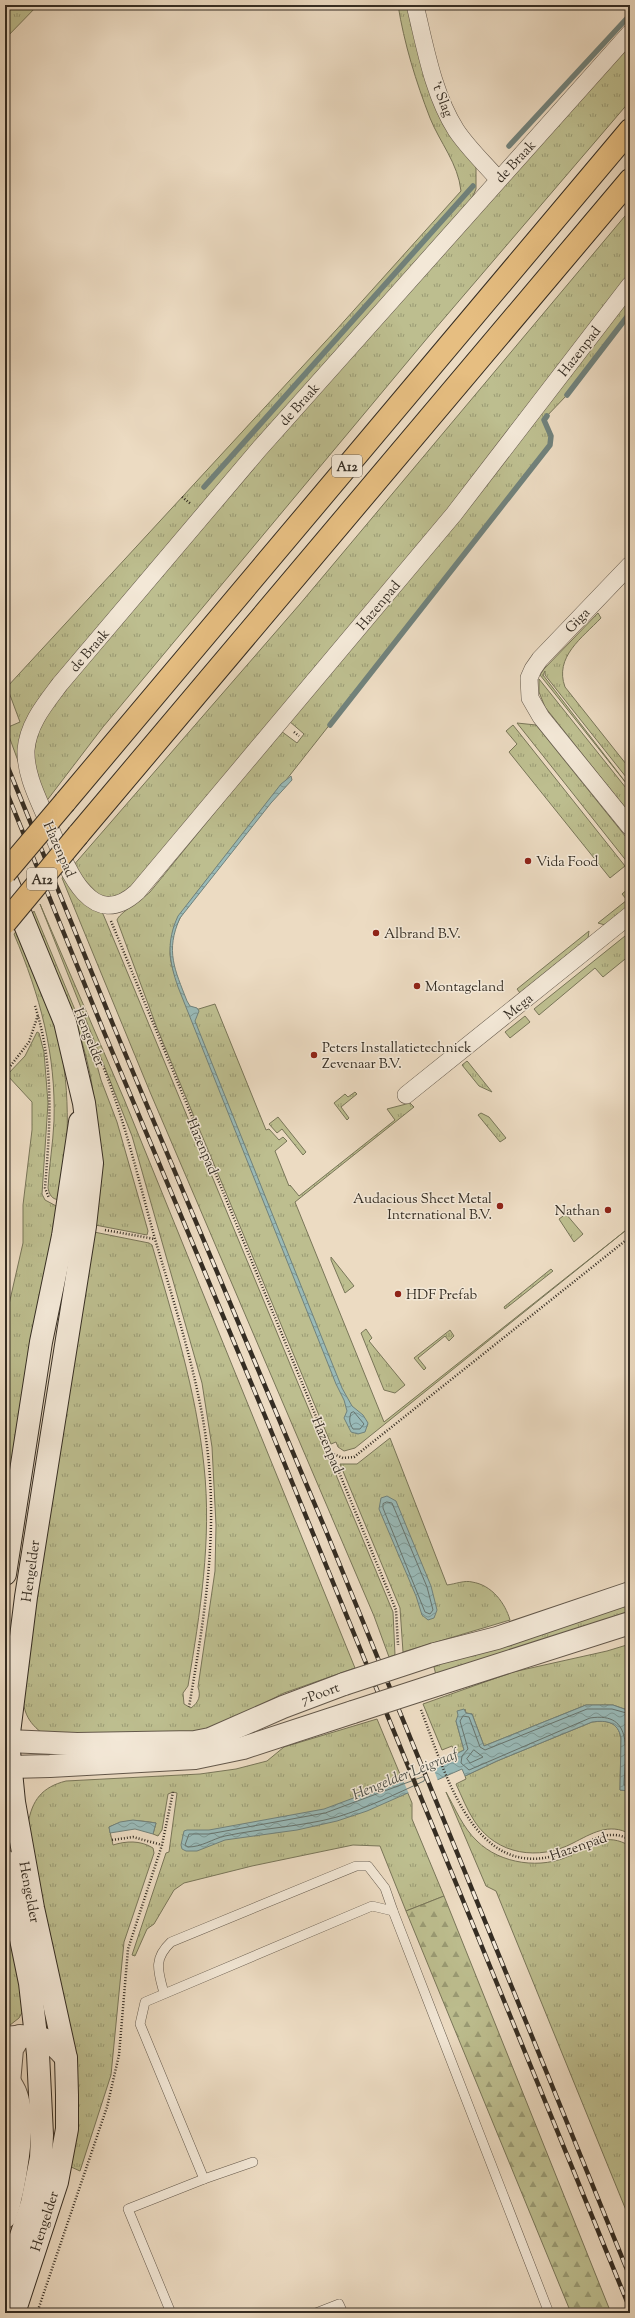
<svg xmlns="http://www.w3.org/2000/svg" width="635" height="2318" font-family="'Sorts Mill Goudy',serif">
<defs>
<pattern id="grass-tufts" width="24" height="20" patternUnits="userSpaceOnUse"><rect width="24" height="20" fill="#bdbe8f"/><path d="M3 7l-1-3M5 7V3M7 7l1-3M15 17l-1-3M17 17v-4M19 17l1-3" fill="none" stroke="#9a9b74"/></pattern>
<pattern id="forest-firs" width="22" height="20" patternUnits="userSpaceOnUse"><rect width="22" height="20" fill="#bdbe8f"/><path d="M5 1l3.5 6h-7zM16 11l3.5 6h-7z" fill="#9a9b74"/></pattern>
<pattern id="water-waves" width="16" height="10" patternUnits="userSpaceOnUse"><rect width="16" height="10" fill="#99bab8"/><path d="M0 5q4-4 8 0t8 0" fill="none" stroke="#7e9895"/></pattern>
</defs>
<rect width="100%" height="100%" fill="#ecdbc2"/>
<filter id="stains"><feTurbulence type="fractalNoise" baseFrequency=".005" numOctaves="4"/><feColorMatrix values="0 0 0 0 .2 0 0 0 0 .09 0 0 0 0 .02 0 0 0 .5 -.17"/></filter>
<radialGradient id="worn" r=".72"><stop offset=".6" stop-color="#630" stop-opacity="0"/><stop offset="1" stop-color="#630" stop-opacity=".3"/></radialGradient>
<g fill="url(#grass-tufts)" stroke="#797659">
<path d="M5,5H38L5,39Z"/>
<path d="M398,5H410L476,167V189L471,201L28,719L37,813L6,728L20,722L7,687L337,329L461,191C458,163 440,143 430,118C416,82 404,43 398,5Z"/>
<path d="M630,40V101L429,336L103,727L45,803L33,757L40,719L172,557Z"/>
<path d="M630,210V279L489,463L125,896L101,897L72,867L300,604Z"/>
<path d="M630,291V313L567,395L544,419L551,436L550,445L227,855C206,882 169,919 170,954C170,968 184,998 189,1012L215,1004L266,1130L269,1129L279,1140L283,1137L287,1141L275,1151L289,1186L290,1185L299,1196L395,1120L387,1109L410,1103L414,1107L295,1202L384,1422L630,1227L355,1448L344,1451L338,1447L336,1442L331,1444L157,1028L117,920C119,913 142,900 150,892L281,731L297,743L304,734L289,721Z"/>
<path d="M598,613L601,618C582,638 554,657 565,687L630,769V782L545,675V671L543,675L630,788L540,675L544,669Z"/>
<path d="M539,679L630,793V814L545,707L539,692Z"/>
<path d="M517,723L536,725L630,842L628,863Z"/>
<path d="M513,725L625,866L610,878L509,752L517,744L506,731Z"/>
<path d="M66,873L103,914L106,921L393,1612L395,1655L389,1657L374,1616L150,1092L62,878Z"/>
<path d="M630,887V905L605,925L598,923L627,900L622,894Z"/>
<path d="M40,904L124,1099L355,1668L284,1693L227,1722L174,1738L42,1733C24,1719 23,1707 22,1686L89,1231L149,1243L152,1245C173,1318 196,1390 204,1466C212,1540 200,1613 188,1686L183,1693L184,1704L191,1708C199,1702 201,1696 198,1687L215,1571L216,1525L212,1447L202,1383L132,1136Z"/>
<path d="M34,911L95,1058L101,1080L117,1122L148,1231L147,1235L90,1224C92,1188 97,1148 95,1112C91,1042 57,978 32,914Z"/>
<path d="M18,929C30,961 45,993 55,1026C72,1082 68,1142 63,1200C54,1200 50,1198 48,1188C49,1166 53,1144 54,1121C56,1053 40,996 14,934Z"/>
<path d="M589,931L588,938L520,993L517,989Z"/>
<path d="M630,932V955L603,977L595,968L539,1015L534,1009Z"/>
<path d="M525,1016L530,1022L510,1038L505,1032Z"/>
<path d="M37,1032L39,1033L44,1052L48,1103L42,1194L45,1200L60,1208L5,1529V1322L23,1243V1205L32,1130V1102L7,1075L25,1056Z"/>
<path d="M467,1061L468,1062L492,1092L479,1086L462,1065Z"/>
<path d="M355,1092L357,1094L341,1107L349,1118L347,1120L334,1103L345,1094L348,1097Z"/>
<path d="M481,1113L489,1117L506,1138L500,1142L478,1115Z"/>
<path d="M278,1117L306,1152L303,1155L282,1129L277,1133L269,1124Z"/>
<path d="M566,1214L583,1234L574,1242L559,1219Z"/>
<path d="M331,1257L354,1286L345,1293L331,1260Z"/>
<path d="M551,1269L553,1271L505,1309L504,1307Z"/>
<path d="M366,1329L372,1338L369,1341L405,1385L395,1393L384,1390L361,1333Z"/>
<path d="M450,1330L454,1336L449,1341L445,1336L418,1358L426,1368L424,1370L414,1358Z"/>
<path d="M390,1438L447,1585C455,1584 465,1580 472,1582C492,1585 505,1603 510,1620L403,1652L400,1608L340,1464H357Z"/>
<path d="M630,1601V1614L436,1675L434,1667L438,1664Z"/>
<path d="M630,1644V1711L613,1705H586L484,1746L472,1714L466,1713L465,1709L456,1721L464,1750L456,1754L452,1746L442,1750L423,1704L513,1672L607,1651Z"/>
<path d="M377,1719L412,1803V1819L444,1896L406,1911L380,1846L353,1845L252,1866L184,1883L174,1890L154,1924L147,1929L135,1956L132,1955L166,1853L169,1852L177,1793L173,1792L168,1794L162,1830L158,1836L153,1834L156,1823C138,1820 126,1819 109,1827L113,1845C126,1841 140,1840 153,1848L154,1853L124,1942L111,2075L80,2171L69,2166L28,1824C32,1800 42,1787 66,1781L200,1774L236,1769L267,1761L284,1747Z"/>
<path d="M602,1721C614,1722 619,1727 621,1738L620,1790L628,1791L630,1763V1834C609,1822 591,1834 573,1843C539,1861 497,1855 475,1822C467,1810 462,1797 456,1784L466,1779L465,1776L497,1761L592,1722Z"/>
<path d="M446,1792C455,1808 463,1828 477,1841C500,1864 542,1870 571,1855C593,1844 606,1832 630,1846V2220L496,1891L486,1886Z"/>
<path d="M5,1879L24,2009L19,2018L5,2029Z"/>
</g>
<path fill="url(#forest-firs)" stroke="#797659" d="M444,1896L611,2313H571L406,1911Z"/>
<g fill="url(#water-waves)" stroke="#71827c">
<path d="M291,776L292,780L271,803L180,918C165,951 175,970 187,1001L190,1006L197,1008L199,1011L195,1021L342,1388L352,1406L363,1415L368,1423L365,1432L358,1434L351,1432L344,1418L347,1411L344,1400L336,1384L178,987C169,961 166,942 178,916L281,784Z"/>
<path d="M387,1496L396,1501L431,1586L437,1610L434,1618L428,1620L422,1615L416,1596L379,1509L381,1498Z"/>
<path d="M586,1705H613L630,1711L628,1791L620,1790L621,1738C618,1722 607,1720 592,1722L497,1761L465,1776L462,1769L367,1811L337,1821L297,1830L225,1840L197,1851H186L182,1849L181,1845L184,1831L187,1830H209L324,1809L458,1759L456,1754L464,1750L456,1721L458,1715L457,1711L464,1709L466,1713L472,1714L484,1746Z"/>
<path d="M133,1820L156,1823L153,1834L135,1829L110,1833L109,1827L120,1822Z"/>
</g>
<path fill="#ecdbc2" d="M433,1767L438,1781L409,1794L402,1778Z"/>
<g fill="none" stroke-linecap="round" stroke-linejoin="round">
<g stroke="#67746e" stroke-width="1">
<path d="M354,1412L364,1424L360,1429H353C349,1423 349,1419 351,1413Z"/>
<path d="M387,1502L392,1503L427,1587L433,1610L430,1614L425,1612L383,1508V1504Z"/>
<path d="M630,1714L612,1709H587L485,1750L480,1747L469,1717L463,1716L460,1721L468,1749L462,1756L461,1763L469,1770L590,1718C635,1711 625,1754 624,1785L630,1786"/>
<path d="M474,1750L483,1757L470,1763L467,1759Z"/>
<path d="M423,1777L425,1778L424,1781C396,1794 367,1808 337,1817C300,1827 262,1828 225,1836C212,1839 202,1847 188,1847L185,1845L189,1834H209L325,1813Z"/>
</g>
<g stroke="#71827c" stroke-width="5.5">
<path d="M509,146L630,15"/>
<path d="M567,395L630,313"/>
<path d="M204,487L473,186"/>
<path d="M330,725L550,445L551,436L544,420L547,416"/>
</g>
<defs>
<g id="service">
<path d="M164,1993C158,1971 153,1959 171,1942L356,1866H368L385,1888L393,1911"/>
<path d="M204,2179L253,2162"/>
<path d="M171,2313L128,2209L204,2179L140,2024L145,2002L372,1906L393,1911L549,2313"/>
<path d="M316,2313L339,2304L343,2313"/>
</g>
<g id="minor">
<path d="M415,5C425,46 433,94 456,130C468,148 484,163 498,179"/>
<path d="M630,33L260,448L60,684C45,704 28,724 26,750C25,776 40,802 49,825C64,860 88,936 137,892L454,514L630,285"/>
<path d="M630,565L540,659L533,669L529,678L530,698L541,717L630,827"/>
<path d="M406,1095L630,915"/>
</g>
<g id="tertiary">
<path d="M435,1654L497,1638L630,1593"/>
<path d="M439,1684L630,1623"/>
<path d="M5,1743L8,1741L77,1744L195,1742L210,1739L283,1707L344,1684"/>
<path d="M5,1763L10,1767L50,1766L195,1758L243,1748L353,1712"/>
<path d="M5,2038C34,2035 46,2033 66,2058"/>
<path d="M5,2075C9,2081 14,2088 16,2094C27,2120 14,2191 5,2217"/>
<path d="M9,2083L12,2049L20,2036"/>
</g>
<g id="secondary">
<path d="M5,876L65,1022L84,1103L92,1163L85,1226L26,1597L8,1741L14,1802L33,1908L66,2058L67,2095V2129L57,2182L14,2313"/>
<path d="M5,1574L41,1342L63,1236L80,1122"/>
<path d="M5,1861L30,1983L38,2054L42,2135L41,2158L32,2203L5,2284"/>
</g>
<g id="motorway">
<path d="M65,802L630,130"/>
<path d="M78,835L630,180"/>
</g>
</defs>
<use href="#service" stroke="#63584b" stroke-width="10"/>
<use href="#minor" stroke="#63584b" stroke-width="18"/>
<use href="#tertiary" stroke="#63584b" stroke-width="24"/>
<use href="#secondary" stroke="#352d23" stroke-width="24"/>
<use href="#motorway" stroke="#352d23" stroke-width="24"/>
<g stroke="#352d23" stroke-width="2.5" stroke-dasharray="1 2" stroke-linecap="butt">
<path d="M182,497L191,504"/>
<path d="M294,732L299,736"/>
<path d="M5,829L9,838"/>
<path d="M111,921L396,1610L398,1645"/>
<path d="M35,1006C55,1068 50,1125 45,1188L49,1198"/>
<path d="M91,1038C98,1055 106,1072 112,1090C129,1138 141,1189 155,1239C178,1317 205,1396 210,1478C215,1556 202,1631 189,1707"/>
<path d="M5,1073L29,1042L38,1015"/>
<path d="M105,1230L155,1239"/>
<path d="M331,1453L343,1458L354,1457L630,1237"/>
<path d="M421,1710C448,1779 478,1898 579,1846C595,1838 613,1829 630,1840"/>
<path d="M112,1840L133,1837L162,1845"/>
<path d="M37,2313L107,2107L119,2055L128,1949L162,1845L173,1792"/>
</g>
<use href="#service" stroke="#f3e8d7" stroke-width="9"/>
<use href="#minor" stroke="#f3e8d7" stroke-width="17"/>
<use href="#tertiary" stroke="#f3e8d7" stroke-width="22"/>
<use href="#secondary" stroke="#f3e8d7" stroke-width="22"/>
<use href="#motorway" stroke="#e6be81" stroke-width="22"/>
<defs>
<g id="rail">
<path d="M5,760L114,1027L326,1531L630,2277"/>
<path d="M5,788L104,1032L265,1416L630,2309"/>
</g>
</defs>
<use href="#rail" stroke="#352d23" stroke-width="4.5"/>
<use href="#rail" stroke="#f3e8d7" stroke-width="3" stroke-dasharray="9" stroke-linecap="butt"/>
<defs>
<g id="tertiary-bridge">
<path d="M344,1684L435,1654"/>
<path d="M353,1712L439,1684"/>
</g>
<g id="motorway-bridge">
<path d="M5,873L65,802"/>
<path d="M5,923L78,835"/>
</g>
</defs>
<use href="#tertiary-bridge" stroke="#63584b" stroke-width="24" stroke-linecap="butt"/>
<use href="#motorway-bridge" stroke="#352d23" stroke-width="24" stroke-linecap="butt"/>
<use href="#tertiary-bridge" stroke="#f3e8d7" stroke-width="22"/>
<use href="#motorway-bridge" stroke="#e6be81" stroke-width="22"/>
</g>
<g fill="#8f2418" stroke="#f3e8d7" stroke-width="1.5">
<circle cx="528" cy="861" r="4"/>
<circle cx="376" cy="933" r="4"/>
<circle cx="417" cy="986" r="4"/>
<circle cx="314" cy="1055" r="4"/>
<circle cx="500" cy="1206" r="4"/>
<circle cx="608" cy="1210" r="4"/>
<circle cx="398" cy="1294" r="4"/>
</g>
<g text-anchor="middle" stroke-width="3" stroke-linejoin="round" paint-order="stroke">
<g fill="#f3e8d7" stroke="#6e6559" stroke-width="1">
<rect x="332" y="455" width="30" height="22" rx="3"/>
<rect x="27" y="868" width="30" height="22" rx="3"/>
</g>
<g font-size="13" font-weight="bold" fill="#352d23">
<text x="347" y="471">A12</text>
<text x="42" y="884">A12</text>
</g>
<g font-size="14" fill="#352d23" stroke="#f3e8d7">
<text transform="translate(443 99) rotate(69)" y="5">'t Slag</text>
<text transform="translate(515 161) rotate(-47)" y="5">de Braak</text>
<text transform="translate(579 351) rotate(-52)" y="5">Hazenpad</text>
<text transform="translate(299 404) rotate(-48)" y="5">de Braak</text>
<text transform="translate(378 605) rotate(-50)" y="5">Hazenpad</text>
<text transform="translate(577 620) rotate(-46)" y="5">Giga</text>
<text transform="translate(89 650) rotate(-49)" y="5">de Braak</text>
<text transform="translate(60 849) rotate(66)" y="5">Hazenpad</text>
<text transform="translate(518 1006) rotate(-39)" y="5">Mega</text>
<text transform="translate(90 1037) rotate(68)" y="5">Hengelder</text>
<text transform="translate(203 1146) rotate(67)" y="5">Hazenpad</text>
<text transform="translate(328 1445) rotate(67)" y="5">Hazenpad</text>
<text transform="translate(30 1571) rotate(-82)" y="5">Hengelder</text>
<text transform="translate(320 1693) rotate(-20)" y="5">7Poort</text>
<text transform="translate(578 1846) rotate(-19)" y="5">Hazenpad</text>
<text transform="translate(30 1892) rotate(79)" y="5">Hengelder</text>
<text transform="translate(44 2221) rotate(-72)" y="5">Hengelder</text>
</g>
<g font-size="14" fill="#352d23" stroke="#f3e8d7" text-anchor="start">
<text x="536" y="866">Vida Food</text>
<text x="384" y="938">Albrand B.V.</text>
<text x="425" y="991">Montageland</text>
<text x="322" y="1052">Peters Installatietechniek<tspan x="322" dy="16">Zevenaar B.V.</tspan></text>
<text x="492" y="1203" text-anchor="end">Audacious Sheet Metal<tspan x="492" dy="16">International B.V.</tspan></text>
<text x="600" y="1215" text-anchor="end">Nathan</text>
<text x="406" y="1299">HDF Prefab</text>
</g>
<g font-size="15" font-style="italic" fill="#4e5048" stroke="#f3e8d7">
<text transform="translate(405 1774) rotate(-22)" y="5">Hengelder Leigraaf</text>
</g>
</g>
<rect width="635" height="2318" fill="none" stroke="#ecdbc2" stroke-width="20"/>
<rect x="6" y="6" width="623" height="2306" fill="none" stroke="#352d23" stroke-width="2"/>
<rect x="10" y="10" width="615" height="2298" fill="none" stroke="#352d23"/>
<rect width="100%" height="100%" filter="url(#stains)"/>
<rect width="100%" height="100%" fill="url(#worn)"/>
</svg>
